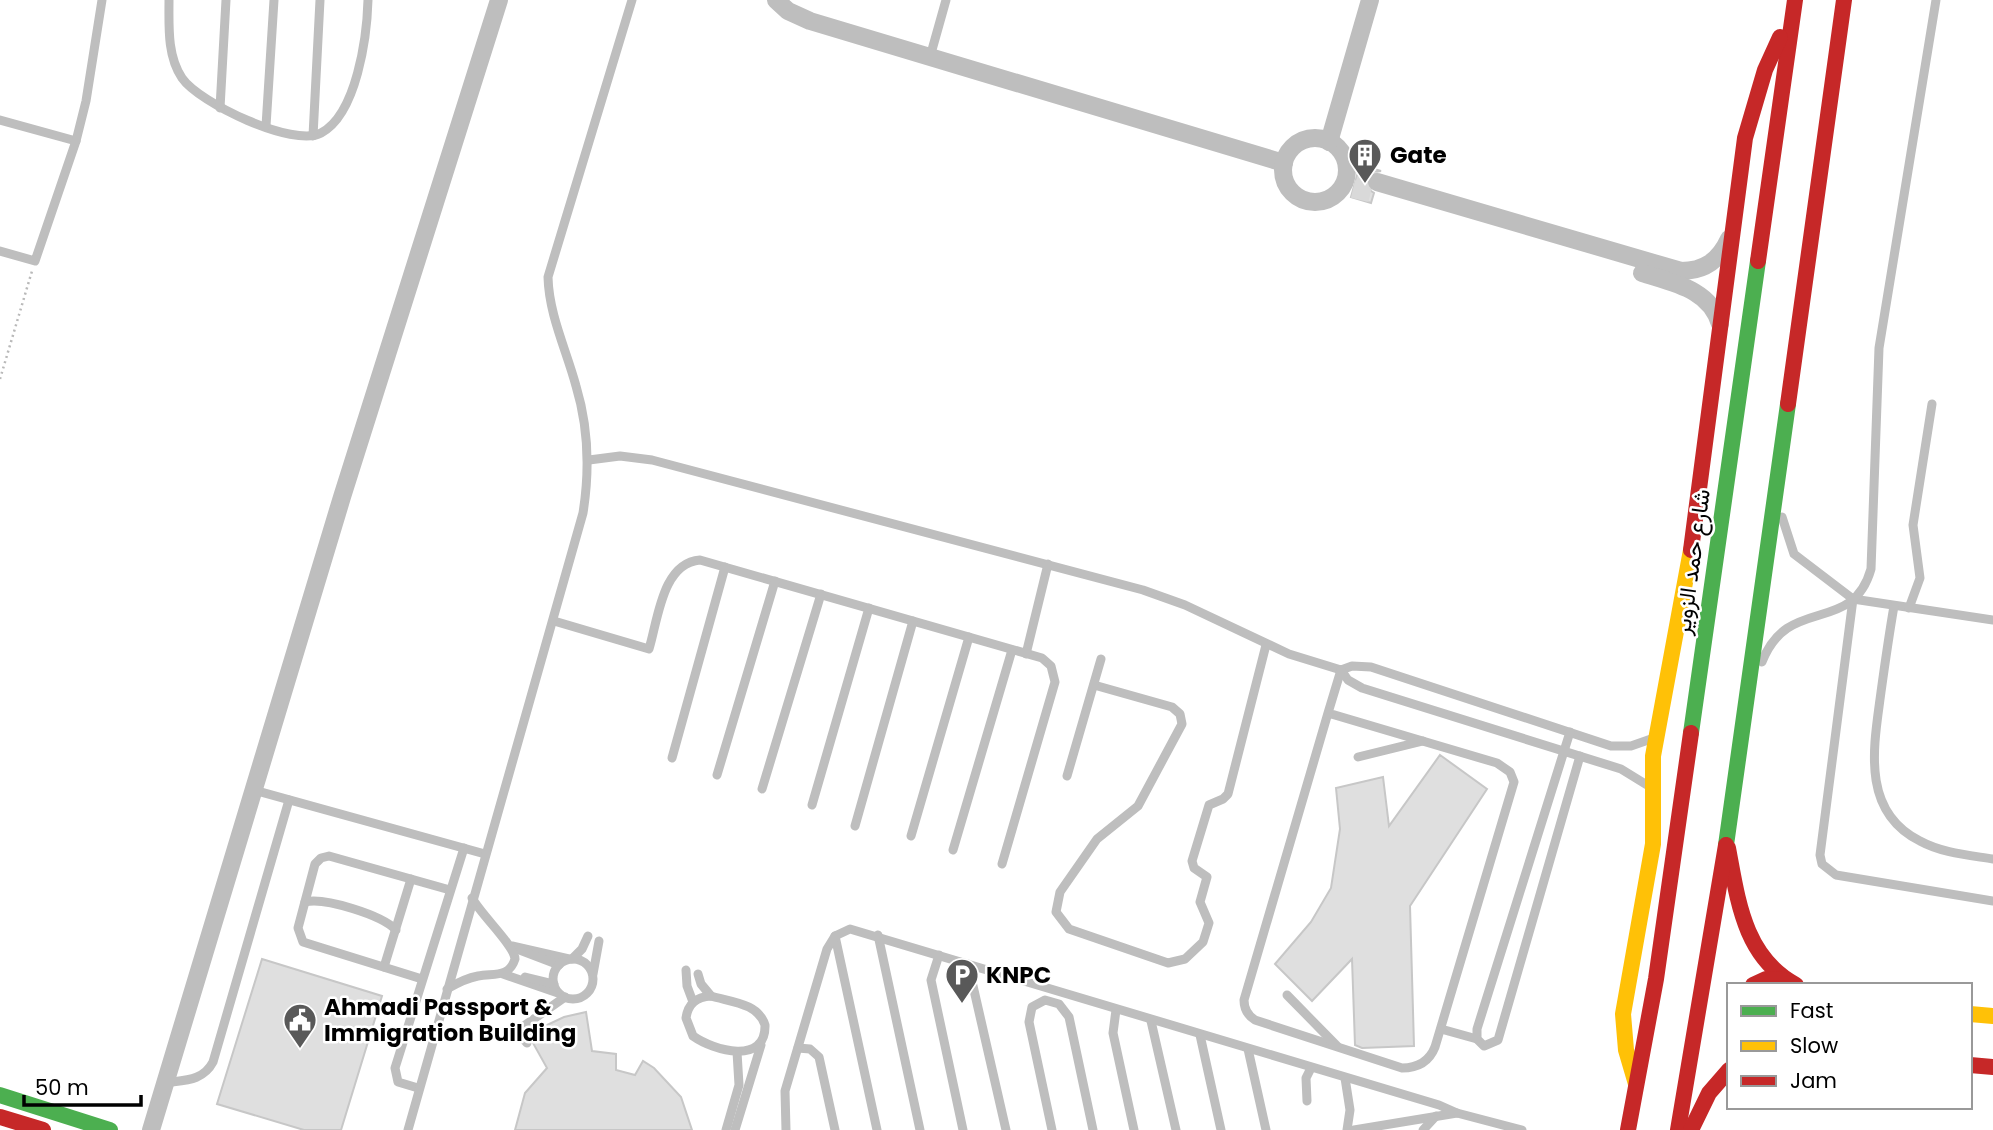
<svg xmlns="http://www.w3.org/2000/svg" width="1993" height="1130" font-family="Poppins,Vazirmatn,sans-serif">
<rect width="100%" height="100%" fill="#fff"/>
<g fill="#dfdfdf" stroke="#c7c7c7" stroke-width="2">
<path d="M1360,165L1381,171L1370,173L1366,179L1368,189L1374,193L1371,203L1351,197Z"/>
<path d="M1440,755L1487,789L1410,906L1414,1046L1362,1048L1355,1045L1352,959L1312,1001L1275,964L1311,922L1331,888L1340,829L1336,788L1383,777L1389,826Z"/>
<path d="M262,959L382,996L341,1130H304L217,1104Z"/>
<path d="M586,1012L592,1051L616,1054V1070L635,1075L643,1061L654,1068L681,1097L692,1130H515L525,1093L547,1068L528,1034L564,1017Z"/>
</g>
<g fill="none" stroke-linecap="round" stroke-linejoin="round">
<g stroke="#d9d9d9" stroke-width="18" stroke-dasharray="18 9" stroke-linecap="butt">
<path d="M1358,175L1377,182"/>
<path d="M1353,189L1374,194"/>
</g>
<path stroke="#b9b9b9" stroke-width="2.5" stroke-dasharray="2 3.5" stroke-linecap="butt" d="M0,379L32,271"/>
<g stroke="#bebebe" stroke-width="9">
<path d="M169,0C169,26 167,56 182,78C199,103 294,148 321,133C357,114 367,36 368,0"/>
<path d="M930,57L946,0"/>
<path d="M220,108L226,0"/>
<path d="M0,120L76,141"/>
<path d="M266,126L274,0"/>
<path d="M313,136L320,0"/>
<path d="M0,251L35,261L76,141L86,101L102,0"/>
<path d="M589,460L620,456L652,460L1143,590L1185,605L1289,654L1341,670L1352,666L1371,667L1611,746H1631L1651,739"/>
<path d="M1782,517L1794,554L1853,599L1993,620"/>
<path d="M1853,599L1820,855L1822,864L1836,875L1993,901"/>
<path d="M1894,606C1889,635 1885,663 1881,692C1874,745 1860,811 1920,841C1942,853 1968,855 1993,859"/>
<path d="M1909,608L1920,578L1913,525L1932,404"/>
<path d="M554,621L649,649C658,620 662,563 700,560L1042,658L1051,666L1055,682L1002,864"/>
<path d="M1026,654L1048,564"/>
<path d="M1762,662C1788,594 1852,636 1871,569L1879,348L1936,0"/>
<path d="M1341,670L1348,680L1362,688L1621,769L1647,785"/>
<path d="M1094,685L1172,707L1180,714L1182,724L1138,806L1097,839L1060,892L1056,912L1069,929L1168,963L1185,959L1203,942L1209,923L1200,902L1207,877L1194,868L1192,861L1209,805L1223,799L1228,794L1266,645"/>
<path d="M1328,713L1497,763L1510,772L1514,782L1435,1047C1429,1062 1418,1068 1402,1068L1255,1020C1247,1015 1244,1009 1244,1000L1328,713L1341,670"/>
<path d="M1570,732L1477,1029V1039L1484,1046L1498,1040L1580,756"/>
<path d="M1358,757L1423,741"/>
<path d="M672,758L725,567"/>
<path d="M717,775L775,581"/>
<path d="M1067,776L1101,659"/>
<path d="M762,789L821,594"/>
<path d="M254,790L485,854"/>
<path d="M812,805L869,608"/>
<path d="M855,826L913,621"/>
<path d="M911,836L969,637"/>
<path d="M953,850L1012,650"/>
<path d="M305,902C324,897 382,915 396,930"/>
<path d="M878,935L920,1130"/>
<path d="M835,936L877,1130"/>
<path d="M512,946L569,959"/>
<path d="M517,949L559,965"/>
<path d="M939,955L931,980L963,1130"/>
<circle cx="573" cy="979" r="20"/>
<path d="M572,959L582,949L588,936"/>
<path d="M968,964L1006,1130"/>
<path d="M384,967L411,879"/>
<path d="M686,970L687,986L693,1002"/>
<path d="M503,974L558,993"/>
<path d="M593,974L599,941"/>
<path d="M698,974L701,984L711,996"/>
<path d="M525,977L554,984"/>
<path d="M422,979L303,942L298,928L315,864L321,858L329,856L450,890"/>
<path d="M447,989C457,983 467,978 478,976C494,973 509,978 515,959C515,946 482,916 472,898"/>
<path d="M1287,995L1337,1046"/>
<path d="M711,996C731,1002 758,1003 765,1025C766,1065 714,1051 693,1036L686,1018C688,1004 696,997 711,996Z"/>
<path d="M1116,1010L1113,1033L1134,1130"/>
<path d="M1151,1021L1176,1130"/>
<path d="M1441,1029L1477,1039"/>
<path d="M1200,1035L1221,1130"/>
<path d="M527,1043L521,1036V1028L565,997"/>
<path d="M798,1048L810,1049L819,1057L835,1130"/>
<path d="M1248,1049L1266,1130"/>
<path d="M1345,1078L1350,1110L1347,1130"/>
<path d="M165,1083C185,1080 203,1081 213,1062L289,800"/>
<path d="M418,1088L398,1082L395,1068L464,848"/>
<path d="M1307,1101L1306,1078L1311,1068"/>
<path d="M408,1130L583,513C590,469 589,429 576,386C566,349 549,315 548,277L632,0"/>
<path d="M726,1130L739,1085L737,1052"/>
<path d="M735,1130L761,1045"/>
<path d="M786,1130L785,1091L827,949L835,936L850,929L1439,1105L1457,1113"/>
<path d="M1052,1130L1029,1022L1032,1007L1045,1000L1059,1004L1069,1017L1093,1130"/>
<path d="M1354,1130L1457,1113L1522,1130"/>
<path d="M1423,1130L1436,1116"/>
</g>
<g stroke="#bebebe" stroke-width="18">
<path d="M776,0L788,11L810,21L1284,163"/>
<circle cx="1315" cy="170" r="32"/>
<path d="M1329,142L1370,0"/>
<path d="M1377,182L1681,271C1704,271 1719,261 1729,239"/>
<path d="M1642,273C1673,283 1710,289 1720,324"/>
<path d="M151,1130L342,497L499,0"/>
</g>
<g stroke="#4caf50" stroke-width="16">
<path d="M1691,733L1758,261"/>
<path d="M1726,845L1788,404"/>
<path d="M0,1095L110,1130"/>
</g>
<g stroke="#ffc107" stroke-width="16">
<path d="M1970,1014L1993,1016"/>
<path d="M1636,1084L1626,1050L1623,1014L1653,844V756L1691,550"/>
</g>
<g stroke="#c62828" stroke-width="16">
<path d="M1758,261L1795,0"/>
<path d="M1788,404L1844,0"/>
<path d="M1691,550L1745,138L1765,70L1780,37"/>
<path d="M1728,848C1738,901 1744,957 1796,985"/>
<path d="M1753,985L1766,979L1783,980"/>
<path d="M1970,1065L1993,1067"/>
<path d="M0,1117L43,1130"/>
<path d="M1628,1130L1656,979L1691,733"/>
<path d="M1678,1130L1726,845"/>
<path d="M1691,1130L1709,1093L1729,1070"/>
</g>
</g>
<defs>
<symbol id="building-pin" viewBox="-11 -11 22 30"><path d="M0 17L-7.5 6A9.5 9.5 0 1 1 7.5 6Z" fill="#595959" stroke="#fff"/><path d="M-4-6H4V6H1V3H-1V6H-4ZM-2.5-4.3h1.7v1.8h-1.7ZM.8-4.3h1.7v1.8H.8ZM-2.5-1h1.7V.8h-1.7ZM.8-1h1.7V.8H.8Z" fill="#fff"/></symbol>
<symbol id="parking-pin" viewBox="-11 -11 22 30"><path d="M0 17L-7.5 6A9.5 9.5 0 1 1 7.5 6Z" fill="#595959" stroke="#fff"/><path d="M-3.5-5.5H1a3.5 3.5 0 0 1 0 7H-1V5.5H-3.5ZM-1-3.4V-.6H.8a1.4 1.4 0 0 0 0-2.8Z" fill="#fff"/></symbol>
<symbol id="civic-pin" viewBox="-11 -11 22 30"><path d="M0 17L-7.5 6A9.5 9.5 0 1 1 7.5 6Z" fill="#595959" stroke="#fff"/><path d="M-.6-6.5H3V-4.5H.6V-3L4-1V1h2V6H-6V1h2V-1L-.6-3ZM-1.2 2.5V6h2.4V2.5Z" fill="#fff"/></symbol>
</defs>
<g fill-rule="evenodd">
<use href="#building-pin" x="1346" y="136" width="38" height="52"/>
<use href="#parking-pin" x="943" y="956" width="38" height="52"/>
<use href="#civic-pin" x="281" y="1001" width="38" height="52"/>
</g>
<g text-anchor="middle" stroke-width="5" stroke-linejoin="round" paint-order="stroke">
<g font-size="23" font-weight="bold" fill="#000" stroke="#fff" text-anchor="start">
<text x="1390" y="163">Gate</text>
<text x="986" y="983">KNPC</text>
<text x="324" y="1015">Ahmadi Passport &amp;<tspan x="324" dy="26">Immigration Building</tspan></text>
</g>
<g font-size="23" fill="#000" stroke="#fff">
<text transform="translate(1692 562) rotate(-82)" y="8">شارع حمد الزوير</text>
</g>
</g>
<rect x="1727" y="983" width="245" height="126" fill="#ffffff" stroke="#999999" stroke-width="2"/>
<rect x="1741" y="1006" width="35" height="10" fill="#4caf50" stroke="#999999" stroke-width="2"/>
<text x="1790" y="1018" font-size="21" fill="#000000">Fast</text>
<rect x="1741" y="1041" width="35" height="10" fill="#ffc107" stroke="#999999" stroke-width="2"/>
<text x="1790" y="1053" font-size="21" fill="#000000">Slow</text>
<rect x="1741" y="1076" width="35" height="10" fill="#c62828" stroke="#999999" stroke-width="2"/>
<text x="1790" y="1088" font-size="21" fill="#000000">Jam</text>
<path d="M24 1095v10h117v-10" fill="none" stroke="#000000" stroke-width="3.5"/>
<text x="35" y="1095" font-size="21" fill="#000000" stroke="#ffffff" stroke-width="5" paint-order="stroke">50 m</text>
</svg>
